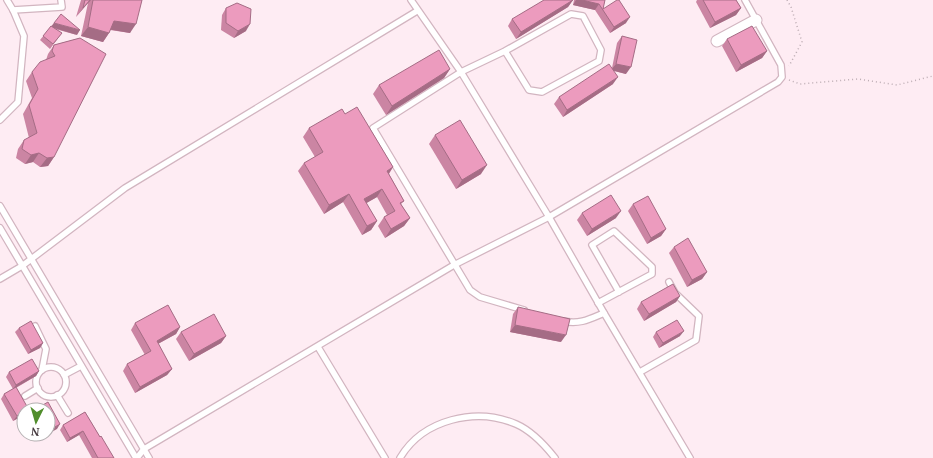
<svg xmlns="http://www.w3.org/2000/svg" width="933" height="458" font-family="'PT Serif',serif">
<rect width="100%" height="100%" fill="#feecf3"/>
<g fill="none" stroke-linecap="round" stroke-linejoin="round">
<defs>
<g id="lane">
<path d="M411,0L461,72L549,217L604,313L690,458"/>
<path d="M13,10L62,7L61,0"/>
<path d="M505,51L529,90L542,92L599,61L601,50L583,16L571,14L505,51L461,72L373,128L470,290L480,297L524,310"/>
<path d="M0,120L18,102L24,36L13,10L7,0"/>
<path d="M0,206L149,458"/>
<path d="M0,228L136,458"/>
<path d="M0,279L22,266L125,188L417,11"/>
<path d="M598,303L652,274V267L614,231L592,245L619,292"/>
<path d="M563,321C579,325 590,319 604,313"/>
<path d="M35,326L46,349L42,370"/>
<path d="M318,347L385,458"/>
<circle cx="51" cy="382" r="15"/>
<path d="M640,372L696,340L699,316L675,293L669,282"/>
<path d="M64,375L81,366"/>
<path d="M57,395L68,413"/>
<path d="M25,396L38,388"/>
<path d="M137,458L144,449L454,265L549,217L778,82L782,77L781,65L745,0"/>
<path d="M400,458C423,419 476,407 516,424C532,431 544,444 555,458"/>
</g>
<path id="street" d="M717,41L756,20"/>
</defs>
<use href="#lane" stroke="#d2b5c0" stroke-width="8"/>
<use href="#street" stroke="#d2b5c0" stroke-width="13"/>
<g stroke="#bdadb4" stroke-width="1.5" stroke-dasharray="1 3" stroke-linecap="butt">
<path d="M787,0L791,7L802,42L789,66"/>
<path d="M789,80L800,84L858,79L897,85L933,76"/>
</g>
<use href="#lane" stroke="#fff" stroke-width="5.5"/>
<use href="#street" stroke="#fff" stroke-width="11"/>
</g>
<g fill="#cb85a3">
<path d="M81,0H142L130,33L110,30L109,33L103,42L81,36L88,3L76,17Z"/>
<path d="M573,0L568,7L516,39L508,26L512,19Z"/>
<path d="M574,0H605L603,9L626,23L610,33L595,10L573,5Z"/>
<path d="M697,0H736L741,8L736,15L710,28L696,2Z"/>
<path d="M226,8L246,31L234,38L221,30L222,15Z"/>
<path d="M54,23L77,35L55,29L62,33L50,49L40,40Z"/>
<path d="M622,36L626,74L614,71L613,84L563,117L554,104L559,97L612,68L617,43Z"/>
<path d="M80,38L54,157L48,166L40,167L33,162L25,164L16,158L18,149L24,140L29,138L23,114L32,98L26,81L32,72L46,60L48,54L54,45Z"/>
<path d="M727,39L767,51L762,58L736,72L722,46Z"/>
<path d="M450,69L444,78L386,115L373,94L379,85Z"/>
<path d="M345,114L393,167L389,174L404,201L401,204L410,218L404,226L385,238L378,226L384,217L387,215L377,197L366,203L377,221L371,230L362,235L343,202L324,214L298,171L304,163L315,157L303,137L309,128Z"/>
<path d="M435,135L481,174L456,189L429,144Z"/>
<path d="M633,204L666,229L661,236L647,244L628,211Z"/>
<path d="M582,213L616,218L587,236L577,220Z"/>
<path d="M674,247L707,272L702,279L687,287L669,253Z"/>
<path d="M680,296L676,302L644,321L637,309L641,302Z"/>
<path d="M518,307L561,342L510,332L513,314Z"/>
<path d="M135,323L180,327L176,334L158,344L172,369L167,375L135,393L123,371L127,364L145,355L131,330Z"/>
<path d="M19,328L43,343L40,348L28,354L15,332Z"/>
<path d="M181,332L226,336L221,343L189,361L176,339Z"/>
<path d="M656,332L680,336L659,348L653,337Z"/>
<path d="M39,371L36,376L16,388L24,410V415L13,421L1,399L4,394L13,389L6,377L9,372Z"/>
<path d="M85,412L100,437L114,458H92L79,435L67,442L60,430L63,425Z"/>
</g>
<g fill="#a56c85">
<path d="M90,0H91L88,3L76,17L83,8Z"/>
<path d="M573,0L568,7L516,39L521,32Z"/>
<path d="M576,0H582L599,4L595,10L573,5Z"/>
<path d="M741,8L736,15L710,28L715,22Z"/>
<path d="M630,17L626,23L610,33L614,27Z"/>
<path d="M114,21L136,24L130,33L107,29Z"/>
<path d="M54,23L80,30L77,35L51,27Z"/>
<path d="M250,24L246,31L234,38L238,31Z"/>
<path d="M88,27L109,33L103,42L81,36Z"/>
<path d="M767,51L762,58L736,72L741,65Z"/>
<path d="M616,64L631,67L626,74L611,70Z"/>
<path d="M450,69L444,78L386,115L392,106Z"/>
<path d="M618,77L613,84L563,117L567,110Z"/>
<path d="M39,153L33,162L25,164L31,155Z"/>
<path d="M54,157L48,166L40,167L47,158Z"/>
<path d="M487,165L481,174L456,189L462,180Z"/>
<path d="M393,167L387,176V171Z"/>
<path d="M382,189L377,197L358,208L364,199Z"/>
<path d="M349,194L343,202L324,214L329,205Z"/>
<path d="M621,211L616,218L587,236L592,229Z"/>
<path d="M410,218L404,226L385,238L391,229Z"/>
<path d="M377,221L371,230L362,235L367,226Z"/>
<path d="M666,229L661,236L647,244L651,238Z"/>
<path d="M707,272L702,279L687,287L692,280Z"/>
<path d="M680,296L676,302L644,321L649,314Z"/>
<path d="M515,325L566,335L561,342L510,332Z"/>
<path d="M180,327L176,334L152,347L157,341Z"/>
<path d="M684,331L680,336L659,348L663,343Z"/>
<path d="M226,336L221,343L189,361L194,354Z"/>
<path d="M43,343L40,348L28,354L31,350Z"/>
<path d="M172,369L167,375L135,393L140,387Z"/>
<path d="M39,371L36,376L13,389L16,385Z"/>
<path d="M24,412V415L13,421L17,416Z"/>
<path d="M60,424L57,429L48,434V431Z"/>
<path d="M83,431L79,435L67,442L70,438Z"/>
</g>
<g fill="#ec9bbe" stroke="#a56c85">
<path d="M85,0H90L83,8Z"/>
<path d="M93,0H142L136,24L114,21L109,33L88,27Z"/>
<path d="M544,0H573L521,32L512,19Z"/>
<path d="M582,0H605L603,9L617,0H619L630,17L614,27L599,4Z"/>
<path d="M703,0H736L741,8L715,22Z"/>
<path d="M237,3L251,9L250,24L238,31L226,23V8Z"/>
<path d="M61,14L80,30L54,23Z"/>
<path d="M51,26L62,33L53,44L43,36Z"/>
<path d="M752,26L767,51L741,65L727,39Z"/>
<path d="M622,36L637,40L631,67L616,64Z"/>
<path d="M80,38L106,54L54,157L47,158L39,153L31,155L22,149L24,140L37,133L29,105L38,89L32,72L40,62L55,56L52,51L54,45Z"/>
<path d="M439,50L450,69L392,106L379,85Z"/>
<path d="M609,64L618,77L567,110L559,97Z"/>
<path d="M357,107L393,167L387,171L404,201L400,203L410,218L391,229L384,217L395,211L382,189L364,199L377,221L367,226L349,194L329,205L304,163L323,152L309,128L342,109L345,114Z"/>
<path d="M460,120L487,165L462,180L435,135Z"/>
<path d="M611,195L621,211L592,229L582,213Z"/>
<path d="M648,196L666,229L651,238L633,204Z"/>
<path d="M688,238L707,272L692,280L674,247Z"/>
<path d="M673,284L680,296L649,314L641,302Z"/>
<path d="M168,305L180,327L157,341L172,369L140,387L127,364L151,351L135,323Z"/>
<path d="M518,307L570,319L566,335L515,325Z"/>
<path d="M214,314L226,336L194,354L181,332Z"/>
<path d="M677,320L684,331L663,343L656,332Z"/>
<path d="M31,321L43,343L31,350L19,328Z"/>
<path d="M32,359L39,371L16,385L9,372Z"/>
<path d="M16,387L29,410H24V412L17,416L4,394Z"/>
<path d="M48,402L60,424L48,431V410H36V409Z"/>
<path d="M85,412L100,437L101,436L114,458H98L83,431L70,438L63,425Z"/>
</g>
<g transform="translate(36 422) rotate(185)"><circle r="19" fill="#ffffff" stroke="#b5b0b2"/>
<path d="M0-3L7 15L0 10L-7 15Z" fill="#508d2c"/>
<text y="-6" font-size="11" font-weight="bold" text-anchor="middle" fill="#45393e">N</text>
</g>
</svg>
